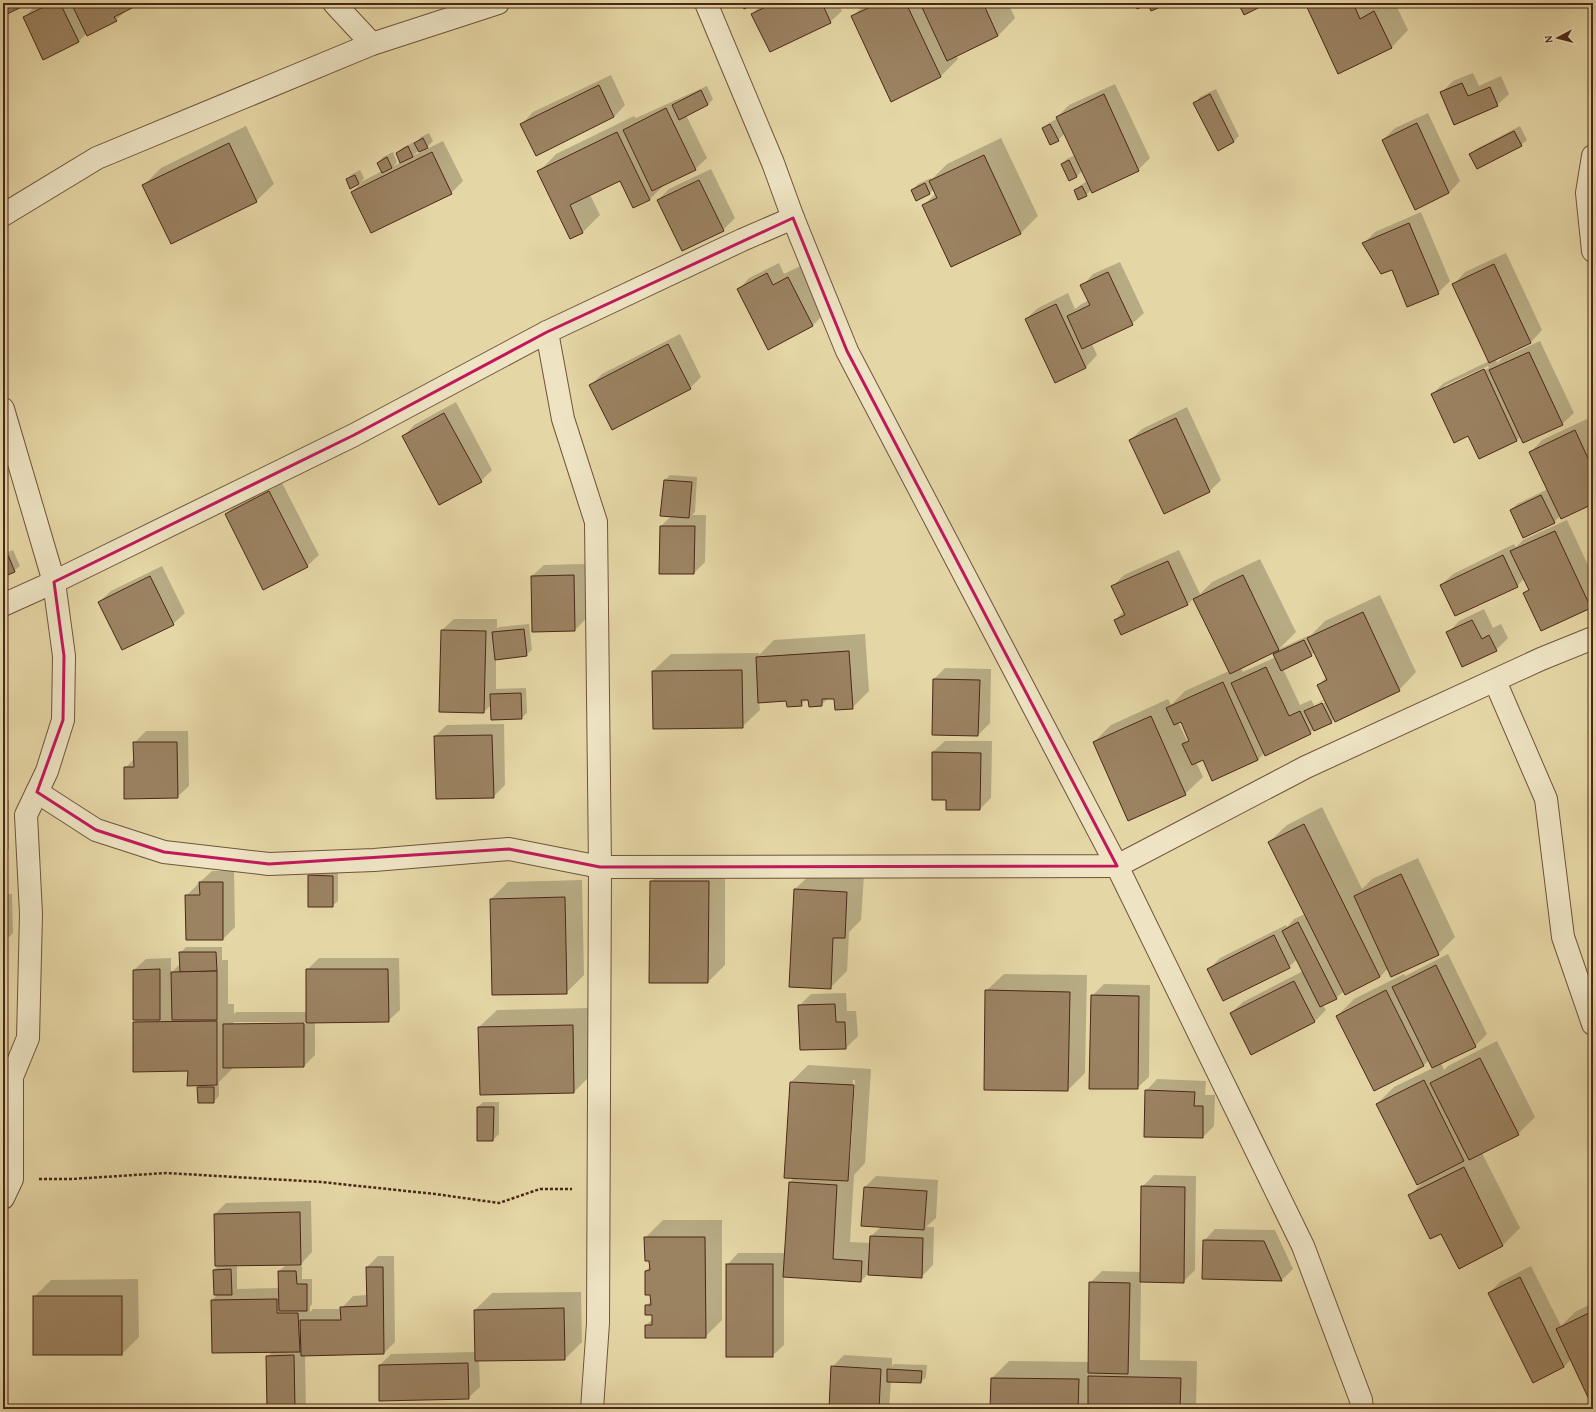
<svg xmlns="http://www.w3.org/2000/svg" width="1596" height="1412" font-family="'Gentium Book Plus',serif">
<rect width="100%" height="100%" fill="#e5d6a5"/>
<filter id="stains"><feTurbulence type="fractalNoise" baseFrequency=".005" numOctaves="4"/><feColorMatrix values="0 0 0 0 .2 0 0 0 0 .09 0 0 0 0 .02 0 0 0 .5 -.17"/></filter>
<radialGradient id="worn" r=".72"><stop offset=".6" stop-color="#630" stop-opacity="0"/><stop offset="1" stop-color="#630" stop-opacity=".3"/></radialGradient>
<g fill="#0003" fill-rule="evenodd">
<path d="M42,3H140L128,9L116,20L87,33L79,41L24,18L35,6Z"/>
<path d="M763,3H838L842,11L830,22L752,14Z"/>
<path d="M866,3H1008L1015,18L998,36L956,55L958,59L941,76L852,17Z"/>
<path d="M1306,3H1395L1408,30L1391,48Z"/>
<path d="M1473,73L1479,86L1501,76L1509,94L1497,105L1441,93L1453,81Z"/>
<path d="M611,75L625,105L614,117L522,124L533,112Z"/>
<path d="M1115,84L1150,158L1138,170L1091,190L1086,195L1075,190L1081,185L1087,181L1082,171L1077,176L1062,164L1067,159L1075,155L1065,133L1058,140L1044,128L1049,123L1058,118L1057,117L1069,105Z"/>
<path d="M707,86L713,99L708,105L686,115L707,158L695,169L665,184L649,200L621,180L590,195L600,215L583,232L571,238L539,172L556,154L634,116L636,118Z"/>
<path d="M1216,89L1239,136L1234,141L1219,150L1195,103L1200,97Z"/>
<path d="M1428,113L1460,181L1449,193L1383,140L1395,128Z"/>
<path d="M246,126L274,184L256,201L171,243L144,185L161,168Z"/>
<path d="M1520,126L1527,140L1521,145L1471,155L1476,149Z"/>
<path d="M429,133L433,141L427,147L419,150L413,156L443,141L463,181L451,193L372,232L352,192L362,182L351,188L347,179L352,174L360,170L364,178L361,182L382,171L378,163L383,157L393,152L397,162L394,166L401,162L397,153L402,148L414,142L415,144L421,137Z"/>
<path d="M1001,138L1038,216L1021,233L952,266L924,205L936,193L934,189L930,193L916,199L912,190L918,184L931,178L932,179L947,164Z"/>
<path d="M711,169L735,218L723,230L658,200L669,189Z"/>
<path d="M1421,212L1450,281L1438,293L1392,269L1363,244L1375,232Z"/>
<path d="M1506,253L1542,330L1531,342L1496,359L1497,363L1502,358L1540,341L1574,413L1562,424L1521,436L1517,440L1479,458L1468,435L1432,394L1444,383L1489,361L1454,284L1465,272ZM1488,366L1489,368L1444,388V386Z"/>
<path d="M1120,262L1144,313L1132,324L1092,344L1097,355L1086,367L1056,381L1026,319L1038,308L1068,293L1075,309L1080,305L1089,300L1082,286L1093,274Z"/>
<path d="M779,263L784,274L800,266L824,314L813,325L768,348L738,290L749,278Z"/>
<path d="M680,334L701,377L690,388L590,386L602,374Z"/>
<path d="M456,402L492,470L481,481L403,437L414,425Z"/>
<path d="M1187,407L1221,480L1210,491L1165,513L1130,440L1142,429Z"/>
<path d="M1587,419L1593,433V503L1560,516L1554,522L1511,510L1517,504L1548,489L1531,452L1542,440Z"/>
<path d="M670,475L697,477L695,512L692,515H706L705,562L694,573H660L661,526L671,516L664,481Z"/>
<path d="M281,481L319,555L307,566L226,514L237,503Z"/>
<path d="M1567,520L1593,576V604L1590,607L1525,593L1529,589L1524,579L1517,586L1441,585L1453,574L1514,544L1516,547L1523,540Z"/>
<path d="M3,528L8,541L3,545Z"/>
<path d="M13,550L20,566L14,571L3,576V554Z"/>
<path d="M1179,550L1200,594L1212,582L1260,559L1296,632L1279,649L1241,668L1243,672L1276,657L1274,654L1279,649L1310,635V636L1325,621L1380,595L1416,672L1399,690L1334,719L1331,722L1314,729L1310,733L1265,752L1258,760L1203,759L1196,762L1203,777L1185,794L1094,742L1111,725L1168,699L1171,705L1185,691L1229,671L1194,598L1188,604L1115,620L1124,611L1113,586L1124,575ZM1315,652L1326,677L1319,685L1325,699L1314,705L1311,700L1300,705L1283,669L1311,655ZM1326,700L1327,701L1314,708V705ZM1181,721L1189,739L1187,741L1178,722Z"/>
<path d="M585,564L586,619L575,630L532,576L544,565Z"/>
<path d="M162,566L185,613L173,624L99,602L111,591Z"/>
<path d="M1484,609L1493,628L1501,624L1508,638L1496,650L1448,633L1459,621Z"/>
<path d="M454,619H497V629L499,627L529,624L532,650L526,655L496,659V689L526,688L527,713L521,718L491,705L484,712L440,711L442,630Z"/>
<path d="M865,634L869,691L852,708L835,697L829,698L821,705L809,699H807L801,705L787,700L759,702L760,710L742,727L653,671L671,654L759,653V655L774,640Z"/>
<path d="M945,668L991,669L990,723L978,735L933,734L934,679Z"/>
<path d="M504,724L505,785L493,797L435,736L447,725Z"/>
<path d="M146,731H188L189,786L177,797L125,768L135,758L134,743Z"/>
<path d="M945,741H992L991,798L980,809L947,799L933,752Z"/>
<path d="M9,800V849L3,855V803Z"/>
<path d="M1322,807L1362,889L1372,879L1418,858L1455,937L1438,954L1388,968L1380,977L1345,994L1344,991L1336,998L1323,1005L1326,1010L1314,1022L1231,1013L1243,1002L1303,971L1297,959L1289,967L1209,969L1220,958L1286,925L1287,927L1294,919L1305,914L1269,842L1287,825Z"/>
<path d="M668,864L725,865V965L708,982L651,882Z"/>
<path d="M315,870H338V901L332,906L309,876Z"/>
<path d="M212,871H234L235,927L223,939H187L186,896L198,884H200V882Z"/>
<path d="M813,872L864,875L861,920L849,932L847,971L830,988L795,889Z"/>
<path d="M582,880L584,975L566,993L491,899L508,882Z"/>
<path d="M3,894H12L13,933L3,943Z"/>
<path d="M186,947H222V960H228V1004H234V1014L236,1012H307V970L319,958H399L400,1010L388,1021L315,1022V1055L304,1066H235L219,1082V1096L213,1102L198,1088L201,1084L189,1070L134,1022L137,1019L134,970L146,959L171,958V973L180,964V953ZM234,1022H309V1024H234Z"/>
<path d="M1448,954L1487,1034L1475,1046L1441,1063L1444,1070L1448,1066L1497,1041L1535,1117L1518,1134L1482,1153L1520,1228L1503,1245L1442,1232L1409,1196L1424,1181L1377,1104L1394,1087L1433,1068L1429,1060L1424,1065L1374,1090L1337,1016L1354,999L1404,974L1405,976Z"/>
<path d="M1004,974L1087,975L1085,1073L1068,1090L986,991Z"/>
<path d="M1104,984L1150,985L1149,1077L1137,1088L1092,996Z"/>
<path d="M846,993L847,1011H856L858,1036L846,1048L801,1049L799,1006L811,994Z"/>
<path d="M589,1008L591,1075L574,1092L479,1027L497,1010Z"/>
<path d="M3,1054H11L3,1105Z"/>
<path d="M808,1065L871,1069L865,1163L854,1175L850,1242L871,1243V1236L881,1227L865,1187L876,1176L938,1180L936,1218L926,1227H934L933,1265L921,1277L870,1272L861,1281L784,1276V1345L772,1356L727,1265L738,1253H785L789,1183L795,1177L791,1082ZM853,1080H855L850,1164H848Z"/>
<path d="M1157,1079L1206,1081L1205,1095H1215L1214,1126L1203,1137L1146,1091Z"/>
<path d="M483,1102H499V1134L493,1140H478V1107Z"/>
<path d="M1154,1175L1196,1176L1195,1270L1183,1282L1141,1281L1140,1360L1197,1361L1196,1409H991L992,1378L1009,1361L1089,1362L1090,1283L1102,1271L1141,1272L1142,1187Z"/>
<path d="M311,1201L312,1252L301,1264L237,1265V1289L280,1288L279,1271L285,1266H302V1279H312V1304L310,1307V1312L313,1309H341L353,1296L367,1295V1267L378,1256H394L395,1342L384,1353L305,1355L306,1409H268L267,1357L272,1352L212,1300L218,1294H215L214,1270L219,1265L215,1214L226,1203Z"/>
<path d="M663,1220H722V1320L705,1337L646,1325L653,1319V1314L646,1306L652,1300L646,1271L650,1266L645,1238Z"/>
<path d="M1215,1229L1275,1230L1293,1269L1282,1280L1203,1278L1204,1241Z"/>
<path d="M1531,1266L1561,1326L1575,1312L1593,1303V1406L1571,1359L1564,1367L1489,1293L1500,1282Z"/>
<path d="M138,1279L139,1337L122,1354L34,1297L51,1280Z"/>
<path d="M581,1292L582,1342L565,1359L479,1360L480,1387L468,1398L380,1365L391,1354L476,1352L475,1310L492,1293Z"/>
<path d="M844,1355L892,1358V1366L894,1364L927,1365L926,1377L921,1382L891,1381L889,1409H830L832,1367Z"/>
</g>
<g fill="#9b8261" stroke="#4a2717">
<path d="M3,3H30L3,16Z"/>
<path d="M52,3H60L79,42L43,60L23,17Z"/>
<path d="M71,3H142L114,17L117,21L87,36Z"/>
<path d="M741,3H756L744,9Z"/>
<path d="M774,3H822L831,23L770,52L751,14Z"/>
<path d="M879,3H906L941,77L891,102L851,16Z"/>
<path d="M920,3H983L998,36L947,61Z"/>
<path d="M1135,3H1170L1151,11L1148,4L1137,9Z"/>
<path d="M1238,3H1268L1244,15Z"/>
<path d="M1305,3H1353L1360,19L1374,11L1392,48L1338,74Z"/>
<path d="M1462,83L1468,96L1490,87L1498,106L1454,125L1440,92Z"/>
<path d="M599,85L614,117L536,156L520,124Z"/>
<path d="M701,90L708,105L679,120L672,105Z"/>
<path d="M1104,94L1139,171L1092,193L1056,117Z"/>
<path d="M1210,94L1234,142L1218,151L1193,103Z"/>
<path d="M666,108L696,170L652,191L623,130Z"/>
<path d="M1417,123L1449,193L1415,210L1382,140Z"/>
<path d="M1050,124L1059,141L1050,145L1042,128Z"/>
<path d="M1514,131L1522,146L1477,169L1469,154Z"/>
<path d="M617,132L650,200L633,208L620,181L570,205L583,233L570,239L537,171Z"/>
<path d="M423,138L428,148L419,152L414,143Z"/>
<path d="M229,143L257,202L171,244L142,185Z"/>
<path d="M408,146L413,157L400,163L396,153Z"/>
<path d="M432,152L452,194L371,233L351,192Z"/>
<path d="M984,155L1021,234L951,267L922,205L937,198L929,181Z"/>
<path d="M387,157L392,168L382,173L377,163Z"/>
<path d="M1069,160L1077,177L1069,181L1061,164Z"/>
<path d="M355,175L359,184L350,189L346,179Z"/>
<path d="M699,180L724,231L682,251L657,200Z"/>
<path d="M925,183L930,194L916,201L911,190Z"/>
<path d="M1082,186L1087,196L1078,200L1074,190Z"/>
<path d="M1409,223L1439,294L1407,307L1392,270L1381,274L1362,243Z"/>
<path d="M1494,264L1531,343L1489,363L1452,284Z"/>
<path d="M1108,272L1133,325L1082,349L1067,316L1090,305L1080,285Z"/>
<path d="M767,273L773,285L788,277L813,326L768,350L737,289Z"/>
<path d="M1056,304L1086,368L1055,383L1025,319Z"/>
<path d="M668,344L691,389L612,430L589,385Z"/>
<path d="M1529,352L1563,425L1523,443L1489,370Z"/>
<path d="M1484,369L1517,441L1479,459L1468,436L1454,443L1431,394Z"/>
<path d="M444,413L482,482L439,505L402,436Z"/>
<path d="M1176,418L1210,492L1164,514L1129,440Z"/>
<path d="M1575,430L1593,469V504L1561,519L1529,452Z"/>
<path d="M664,480L692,482L689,518L660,516Z"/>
<path d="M269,491L308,567L263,590L225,514Z"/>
<path d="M1541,495L1555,523L1523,538L1510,510Z"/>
<path d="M660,526H695L694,574H659Z"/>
<path d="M1555,531L1591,608L1541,631L1523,593L1529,590L1510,551Z"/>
<path d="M8,555L15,572L3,577V557Z"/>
<path d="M1503,555L1518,587L1455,616L1440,585Z"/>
<path d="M1168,561L1188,605L1121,635L1114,620L1125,615L1111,586Z"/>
<path d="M574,575L575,631L532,632L531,576Z"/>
<path d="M1243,575L1279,650L1230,674L1193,599Z"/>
<path d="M150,576L174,625L122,650L98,602Z"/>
<path d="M1363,612L1400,691L1335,722L1317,685L1327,680L1307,638Z"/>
<path d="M1472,620L1482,639L1489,635L1497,651L1462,667L1446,632Z"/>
<path d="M524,629L527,656L495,660L492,632Z"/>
<path d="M441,630L486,631L484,713L439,712Z"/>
<path d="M1304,640L1312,656L1281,671L1273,654Z"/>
<path d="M849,651L853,709L835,710L834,699H822V706L809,707L808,700H801L802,706L787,707L786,701L758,703L756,657Z"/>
<path d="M1266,667L1289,716L1300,711L1311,734L1265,756L1231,683Z"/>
<path d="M742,670L743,728L653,729L652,671Z"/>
<path d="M933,679L980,680L978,736L932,735Z"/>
<path d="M1223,682L1258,760L1212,781L1203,760L1192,765L1182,744L1189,741L1181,722L1174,725L1166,708Z"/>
<path d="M521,693L522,719L491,720L490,694Z"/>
<path d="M1322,703L1332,723L1314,731L1304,711Z"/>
<path d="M1151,716L1186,795L1128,821L1093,742Z"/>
<path d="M1593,730V742L1588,732Z"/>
<path d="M492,735L494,798L436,799L434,736Z"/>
<path d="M133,742H177L178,798L124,799V767H134Z"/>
<path d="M932,752L981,753L980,810H946V800H932Z"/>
<path d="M1304,824L1380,977L1345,995L1268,842Z"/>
<path d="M1401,874L1439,955L1391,977L1354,896Z"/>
<path d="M308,875L333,876V907H308Z"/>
<path d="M650,881H709L708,983H649Z"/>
<path d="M199,882H223V940H186L185,895H200Z"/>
<path d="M794,889L847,892L845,938H833L831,989L789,987Z"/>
<path d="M565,897L567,994L492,995L490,899Z"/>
<path d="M1298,922L1337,999L1320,1007L1282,931Z"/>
<path d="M1274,935L1290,968L1223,1001L1207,969Z"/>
<path d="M179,952H216L217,971L180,972Z"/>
<path d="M1436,965L1476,1047L1432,1068L1392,987Z"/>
<path d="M160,969V1020H133V970Z"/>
<path d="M306,969H388L389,1022L306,1023Z"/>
<path d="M217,971V1020H172L171,972Z"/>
<path d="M1294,981L1315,1022L1251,1055L1230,1013Z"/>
<path d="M985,990L1070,992L1068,1091L984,1090Z"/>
<path d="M1386,990L1424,1066L1374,1091L1336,1016Z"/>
<path d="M1091,995L1139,996L1138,1089H1089Z"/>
<path d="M835,1004L836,1022H845L846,1049L800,1050L798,1005Z"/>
<path d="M217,1021V1085L187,1086L188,1071L133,1072V1022Z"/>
<path d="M304,1023V1067L223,1068V1024Z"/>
<path d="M573,1025L574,1093L480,1095L478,1027Z"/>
<path d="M1480,1058L1519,1135L1469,1160L1430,1083Z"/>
<path d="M1424,1080L1464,1161L1417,1185L1376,1104Z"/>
<path d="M790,1082L854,1085L848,1181L784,1178Z"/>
<path d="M197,1087H214V1103H198Z"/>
<path d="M1145,1090L1195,1092L1194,1106H1203V1138L1144,1137Z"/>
<path d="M477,1107H494L493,1141H477Z"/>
<path d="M1464,1167L1503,1246L1459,1269L1441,1234L1430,1239L1408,1195Z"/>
<path d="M789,1182L837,1185L833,1259L862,1261L861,1282L783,1277Z"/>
<path d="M1141,1186L1185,1187L1184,1283L1140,1282Z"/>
<path d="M864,1187L927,1191L924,1230L861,1226Z"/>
<path d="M300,1212L301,1265L215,1266L214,1214Z"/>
<path d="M870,1236L923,1238L922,1278L868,1275Z"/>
<path d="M644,1237H705L706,1338H645V1325H652V1315H645V1305H651L650,1295H645V1271L650,1270L649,1261H645Z"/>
<path d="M1203,1240L1264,1241L1282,1281L1202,1279Z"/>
<rect x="726" y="1264" width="47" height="93"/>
<path d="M366,1267H383L384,1354L301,1356L300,1320H341L340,1307L367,1306Z"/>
<path d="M231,1269L232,1295H214L213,1270Z"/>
<path d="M278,1271H296L297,1284H307V1311H279Z"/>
<path d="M1520,1277L1564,1367L1533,1383L1488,1293Z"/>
<path d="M1089,1282L1130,1283L1128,1374L1088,1373Z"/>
<rect x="33" y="1296" width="89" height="59"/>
<path d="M277,1299V1313H298L300,1352L212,1353L211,1300Z"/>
<path d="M564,1308L565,1360L475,1361L474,1310Z"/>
<path d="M1593,1311V1408L1556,1329Z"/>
<path d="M294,1355L295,1409H267L266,1356Z"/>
<path d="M468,1363L469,1399L379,1401V1365Z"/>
<path d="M831,1366L881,1369L879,1409H829Z"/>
<path d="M887,1369L922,1371L921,1383L887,1382Z"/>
<path d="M1088,1376L1181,1378L1180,1409H1088Z"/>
<path d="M991,1378L1079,1379L1078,1409H990Z"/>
</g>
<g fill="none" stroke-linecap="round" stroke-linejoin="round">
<defs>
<g id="street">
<path d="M334,3L372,44"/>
<path d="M706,3L773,163L793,218L847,351L1117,866L1303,1246L1361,1400L1362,1409"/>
<path d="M1593,156L1587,193L1593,251"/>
<path d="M3,215L97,158L372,44L498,3"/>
<path d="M547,332L563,419L596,522L600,867L598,1323L592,1409"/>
<path d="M3,409L54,582L64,656L63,720L47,771L26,815L31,914L28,1038L12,1077V1179L3,1198"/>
<path d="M3,605L54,582L354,435L547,332L742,240L793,218"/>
<path d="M1495,681L1546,799L1563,937L1593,1024"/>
<path d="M37,792L96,830L164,852L269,864L374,860L509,849L600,867L1117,866L1306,767L1541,659L1593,638"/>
</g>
</defs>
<use href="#street" stroke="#71533a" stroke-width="24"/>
<path stroke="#4a2717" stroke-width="2.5" stroke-dasharray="3 2" stroke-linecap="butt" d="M39,1179H72L166,1173L321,1182L435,1194L499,1203L540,1189H572"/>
<use href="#street" stroke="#eee4c4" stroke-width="22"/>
</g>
<path fill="none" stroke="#c2185b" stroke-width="3" stroke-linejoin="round" d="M793,218L847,351L1117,866L600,867L509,849L269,864L164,852L96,830L37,792L63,720L64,656L54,582L354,435L547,332Z"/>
<rect width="1596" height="1412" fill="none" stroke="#e5d6a5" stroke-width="16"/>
<rect x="4" y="4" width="1588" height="1404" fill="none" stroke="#4a2717" stroke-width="2"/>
<rect x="8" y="8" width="1580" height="1396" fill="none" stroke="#4a2717"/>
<g transform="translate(1558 38) rotate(263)" stroke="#eee4c4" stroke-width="3" paint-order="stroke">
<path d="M0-3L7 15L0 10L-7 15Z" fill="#4a2717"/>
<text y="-6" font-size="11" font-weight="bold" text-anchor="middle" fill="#4a2717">N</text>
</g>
<rect width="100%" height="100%" filter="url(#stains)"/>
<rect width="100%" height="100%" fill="url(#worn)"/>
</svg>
